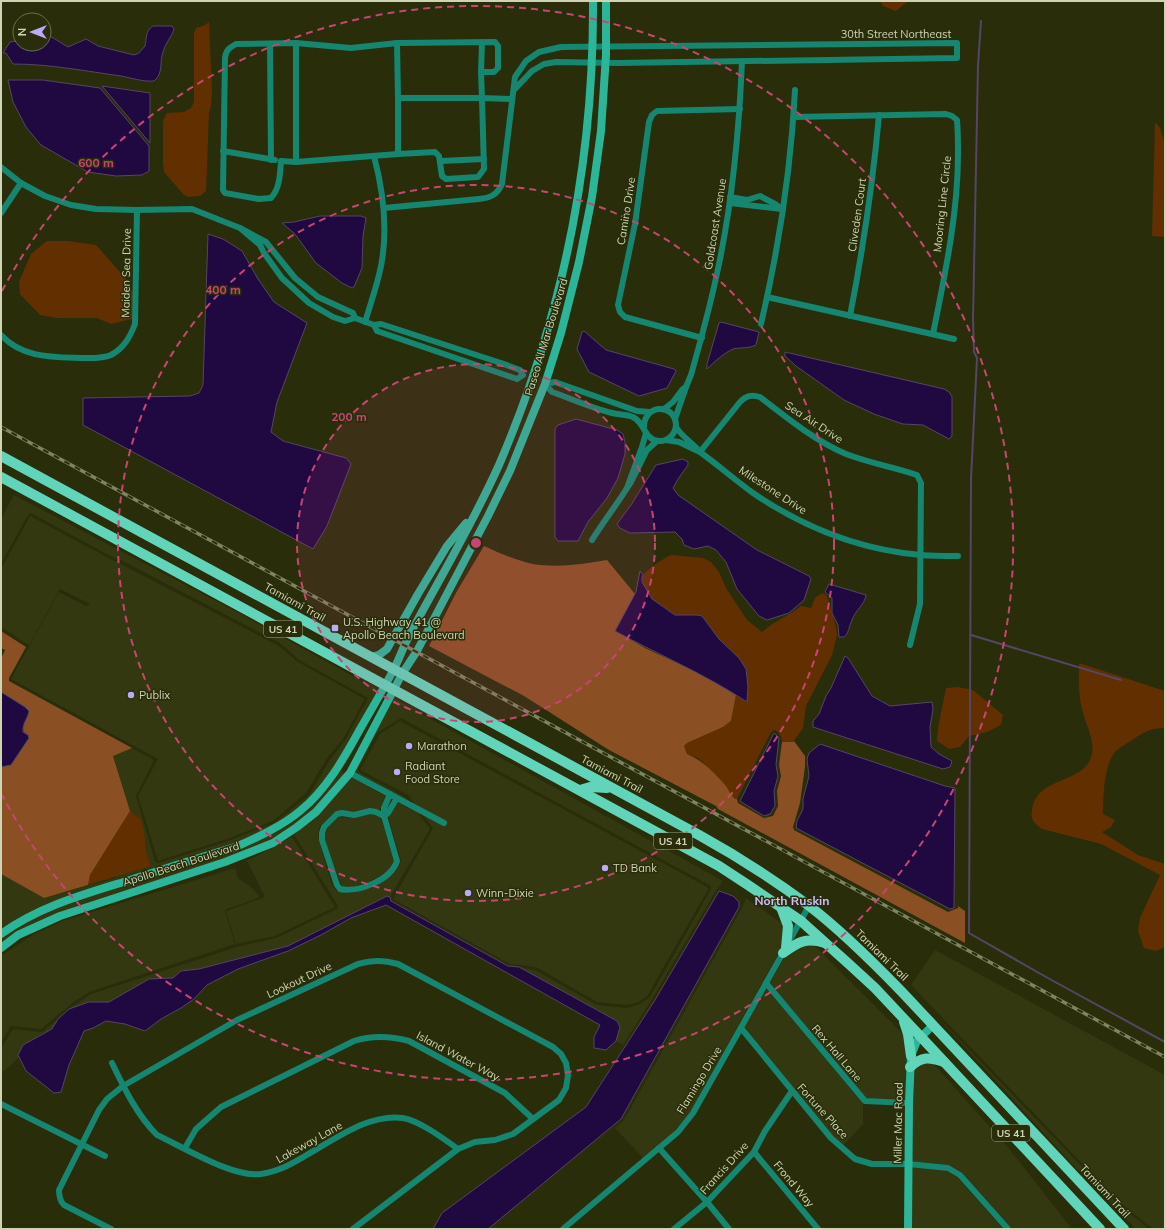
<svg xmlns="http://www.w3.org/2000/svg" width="1166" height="1230" font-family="Mulish,sans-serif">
<rect width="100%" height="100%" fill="#292d0a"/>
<g fill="#333810">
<path d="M14,495L237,612L378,690L343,752L330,773L318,788L297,810L262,831L236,843L64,897L32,911L15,920L1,930V874L44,898L115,878L148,857L146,851L141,819L130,811L113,755L132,748L154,760L136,796L155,861L158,863L228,841L274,823L288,812L309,795L330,760L345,740L368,698L299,660L280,643L117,558H114L31,513L28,515L1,564V519Z"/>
<path d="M30,516L114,561H115L279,646L298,662L365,699L343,739L327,758L306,793L273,821L227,839L158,861L138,796L158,759L11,679L59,592L86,606L90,604L60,589L29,645L1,627V569Z"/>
<path d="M393,698L723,881L717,889L652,999L623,1045L616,1041L620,1027L617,1021L519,967L535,970L597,1005L627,1008L640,1004L650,997L711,889V886L401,718L377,733L358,770L359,772L405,797L409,801L354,772Z"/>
<path d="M400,721L709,888L647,996L639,1002L627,1005L597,1002L536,967L510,964L393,899L433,828L408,795L360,770L380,734Z"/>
<path d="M340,770L345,774L314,810L295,825L271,841L213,863L59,913L1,944V938L19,925L67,903L266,836Z"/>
<path d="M351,777L385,796L380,810L370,808L353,812L341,810L336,811L320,826L318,833L319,841L332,885L337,891L346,893H353L371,887L390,876L398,869L401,860L388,817L398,803L418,813L430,829L390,897L387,896L288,946L199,969L181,971L173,978L149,979L109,1002H89L69,1009L91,994L237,947L276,938L337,909L338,906L295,836L292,834L319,814Z"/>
<path d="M370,814L375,815L381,818L394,861L392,865L386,872L369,882L352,887L342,886L327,848L325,834L327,828L339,817L354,818Z"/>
<path d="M292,837L335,907L275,936L236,944L226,911L265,897L247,861Z"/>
<path d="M235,868L238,878L252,888L260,897L225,910L235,944L89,992L75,1001L41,1029L11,1026L1,1042V956L31,936L62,921Z"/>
<path d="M746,898L784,925L782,947L690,1112L674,1131L643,1158L615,1128L624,1120L742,908Z"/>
<path d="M809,943L817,948L905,1036L908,1056L906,1066L905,1067L906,1068V1099L866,1098L770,983L786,955Z"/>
<path d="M935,950L1165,1075V1229H1153L1119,1202L911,985Z"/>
<path d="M767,989L863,1104V1124L844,1145L833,1136L794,1089L745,1027Z"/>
<path d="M928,1007L1117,1203L1149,1229H1136L1070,1162Z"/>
<path d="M58,1019L52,1029L32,1039L18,1055L19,1057L1,1074V1048L13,1029L42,1032Z"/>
<path d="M932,1062L1007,1146L1072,1229H1012L962,1172L949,1165L912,1161L913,1068L918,1064Z"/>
<path d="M912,1167L946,1171L957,1177L1003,1229H911Z"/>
</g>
<g fill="#622f00">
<path d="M880,1H908L896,11L883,6Z"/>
<path d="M209,22L212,91L211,106L209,113L206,191L200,196L189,197L184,195L164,172L163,163V121L167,113L184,112L191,108L194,102V33L196,28L205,25Z"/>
<path d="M1155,122L1160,128L1164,141H1165V237L1152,236Z"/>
<path d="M47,241H68L96,245L127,280L133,293L132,319L111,324L97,318H56L40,315L20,294L19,282L31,254Z"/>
<path d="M671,555L703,558L711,562L719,572L726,588L747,620L762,632C774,621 789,616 801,606L811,608L815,598L822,593L826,595L828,599L836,627L837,635L832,655L806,706L803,728L793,742H782C782,737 779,731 774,730L771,732L737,799H735L732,796L727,788L718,777L698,758L687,754L684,746L687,743L723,727L731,721L736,695L746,702L739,658L719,639L702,616L675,615L652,599C649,594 642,585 642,579C643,571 664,558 671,555Z"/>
<path d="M1079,663L1165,691V728C1151,728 1143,732 1131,741C1126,744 1120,747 1116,751C1104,763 1103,797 1103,814L1115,820L1111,827L1102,832L1138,855L1165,864V947L1156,951L1144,948L1138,931L1140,918L1160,875L1101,844L1042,829C1034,823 1030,820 1032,810C1035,785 1061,783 1079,772C1081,770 1084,769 1086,766C1101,749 1086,727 1082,709C1078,694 1079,678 1079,663Z"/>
<path d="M958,687L973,690L1003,715L1001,725L987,732L969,736L960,747L949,749L937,741L938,728L946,688Z"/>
<path d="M130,811L141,819L144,831L146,851L151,866L88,885L90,875Z"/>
</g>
<g fill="#8a5024">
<path d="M484,546C499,553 516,560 533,564C557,568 584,564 607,560L635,594L615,631C625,636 635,642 645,648C676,663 708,675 736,695L731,721L723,727L687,743L684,746L687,754C702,760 715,773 726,786C729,791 731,795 735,799H737L738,803L764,818L773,816L778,806L777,791L781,776L779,765L782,742H793L794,741L805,756V767L800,803L793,827L794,830L948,912L958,908V906L965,911V943L718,809L716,806L609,750L524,696L429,646L457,591Z"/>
<path d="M1,631L26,647L9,678V681L132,748L113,756L130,811L90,875L88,885L44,898L1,874V767L11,765L29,738C17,726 27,723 29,711L25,707L1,692V659L5,650L1,648Z"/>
</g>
<g fill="#200941" stroke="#544664">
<path d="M153,26H172L174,29C172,37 165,43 163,52C159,62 164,73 154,81C143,82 132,78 121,76C85,71 49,64 13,64L6,53H3L10,42L16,41L20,33V44H44V34L50,36L68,47L86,39L98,46L134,55L139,53L145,46C147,38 145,31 153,26Z"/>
<path d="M43,80L100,88L149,146V171L142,175L116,176L88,172L41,145L26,127L13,102L8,80Z"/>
<path d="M102,86L150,93V143Z"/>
<path d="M320,216H361L366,218L363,236L362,268L354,287L352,288L342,283L316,263L295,234L282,223L294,222Z"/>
<path d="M208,234L223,239L242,251L258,279L274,302L307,323L277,402L271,432L283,441L346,458L351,464L327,526L313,549L83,425V398L190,396L199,393L203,385Z"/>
<path d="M721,322L759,332L756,345C748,349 741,347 733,349C724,353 714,362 707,369V364L719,323Z"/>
<path d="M584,331L606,350L674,369L676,371L667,388L639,396L589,372L577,349L582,332Z"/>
<path d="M785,352L944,389L949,392L952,397V436L949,439L923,425L903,424L874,414L844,400L796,366L785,356Z"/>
<path d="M576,419L617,430L623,434L625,442V454L618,478L607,498L588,522L578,541H558L555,537V429L558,425Z"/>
<path d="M683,459L688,462V465L678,479L673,488L678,495L757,550L809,576L811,579L804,600L789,613L767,620L759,616L737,589L726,562L716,550L708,546L694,549L684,545L682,539L675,532L630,533L620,528L617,524L631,505L656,465Z"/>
<path d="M640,571L643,575L642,577V582L652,599L675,615H697L702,616L719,639L739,658L746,669L748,687L747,702C705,674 659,655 615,631L636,592Z"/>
<path d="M829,584L866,595C865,604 855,611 852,620C849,626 849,633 844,637H839L838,625L832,613V598L825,592Z"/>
<path d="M845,656L848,658L872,696L890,706L932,702L933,709L930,727L931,747L939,754L952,761L950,767L943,769L813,727V721L819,714L826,696L831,688Z"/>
<path d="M1,692L25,707L29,711C28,718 22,724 23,732L28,735L29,738L11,765L1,767Z"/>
<path d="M774,733L779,738L776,765L778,776L774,791L775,806L770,814L764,816L740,801Z"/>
<path d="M820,744L945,786L955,788L954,908L950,909L796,828L797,821L803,809V799L809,776L807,759L809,753Z"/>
<path d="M719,891L733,896L739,902V907L621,1119L488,1229H433L442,1213L586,1107L655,1000Z"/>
<path d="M387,896L390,897L391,901L508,966L519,967L617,1021L620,1027L616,1041L606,1050L594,1048V1037L600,1025L386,905L351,918L321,935L288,951L238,969L207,985L194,999L181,1008L161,1019L145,1031L125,1024L106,1021L93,1028L84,1031L69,1065L61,1092L54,1093L26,1071L18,1055L23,1045L52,1029L58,1019L69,1009L89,1002H109L149,979L173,978L181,971L199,969L288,946Z"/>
</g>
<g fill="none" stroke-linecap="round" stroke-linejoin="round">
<g stroke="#544664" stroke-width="2">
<path d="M981,21L978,65L973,320L974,352L977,358L971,479L969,933L1046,977L1165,1042"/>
<path d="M971,635L1121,680"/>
</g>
<g stroke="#158670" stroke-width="6">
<path d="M495,42L498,46V68L494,72H481L482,98H398V154L296,162L281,161C280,174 280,188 271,198L259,199L225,193L223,190L225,58C226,50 229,48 236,44L296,43L351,48L397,43Z"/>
<path d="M296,43V162"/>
<path d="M397,43L398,98"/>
<path d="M270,44L271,160"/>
<path d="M481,72L482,43"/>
<path d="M794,117L946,114L952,116L957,120C958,131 958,143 958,154C958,214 945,274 933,334"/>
<path d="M223,151L275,160"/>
<path d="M398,154L435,152L439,156L442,176L446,179L478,177L484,169L482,98L512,99"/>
<path d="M441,161L484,159"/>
<path d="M1,167L21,183L45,196L71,205L96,209L137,210L135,324C130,337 124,348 111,355C102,359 90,358 81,358C52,357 22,358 1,335"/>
<path d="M730,197L747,200L760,196L775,204L783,210"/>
<path d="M730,203L782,209"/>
<path d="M384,208L479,199C490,198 497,195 502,184L515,77L526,61L539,52L561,47L957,43V58L618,63L556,62L544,64L532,71L514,90"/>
<path d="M137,210L192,209L240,228"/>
<path d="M1,213L21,183"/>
<path d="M767,297L954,339"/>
<path d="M850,316C863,249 873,183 879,115"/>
<path d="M355,318L353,313L318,297L295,278L266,242L240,228L260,245L264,253L282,278L309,303L333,317L345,321L355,318L374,325"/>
<path d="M365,322C370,306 375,291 379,275C389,236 384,194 374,156"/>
<path d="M381,324L501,363L520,370L523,375L517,379L377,331L374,325Z"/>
<path d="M761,324C779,247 791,169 795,90"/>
<path d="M702,338L625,317L620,312L618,305L635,224L649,122L652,115L657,111L740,109"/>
<path d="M686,387L691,375C700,343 709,311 716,278C732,207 739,134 742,61"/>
<path d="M664,409L673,402L682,390L686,387L675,419"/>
<path d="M644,427C644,404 674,403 676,424C676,434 668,442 658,441C644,439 645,423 633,417C626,414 619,415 612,413C592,408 572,399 552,392L545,384L555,382L637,411L650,412"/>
<path d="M646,433L642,447L627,488L631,482L647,450L657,441"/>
<path d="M666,440L679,442L700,452C692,442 683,438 676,427"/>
<path d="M592,540C603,522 616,506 627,488"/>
<path d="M910,645L920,604L921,483L917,475C894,467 869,463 846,454C814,440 787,418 760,397C751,394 746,396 740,402L700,452C718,465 735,480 753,493C803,527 861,550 921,555C933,556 945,556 958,556"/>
<path d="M350,773L444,823"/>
<path d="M390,794L384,808V816L388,813L397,798"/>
<path d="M370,811L376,812L384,816L397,861C391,880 358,893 340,889L337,885L322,840V833L324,827L337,814L342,813L354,815Z"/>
<path d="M788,943L809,906"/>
<path d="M766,983L865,1101L909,1103"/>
<path d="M741,1028L831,1138L855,1159L872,1164H909L948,1168L960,1175L1008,1229"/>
<path d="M112,1063C124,1088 137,1115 157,1135C183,1147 233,1178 261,1174C278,1172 291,1164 305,1156C334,1140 369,1113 403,1118C420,1121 444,1139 458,1149"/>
<path d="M1,1104L105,1156"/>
<path d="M185,1148L196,1129L221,1107L354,1041C373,1035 390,1036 409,1041L505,1093L533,1119"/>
<path d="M659,1148L707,1202L729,1229"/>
<path d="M754,1152L818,1229"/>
<path d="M111,1229L64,1205C60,1201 59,1197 59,1190L99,1110L107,1099L123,1086L237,1020L358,964C373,960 383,960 398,964L553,1047L561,1054L566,1063L568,1075L566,1088L559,1100L513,1134L495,1140L475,1142L458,1149L353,1229"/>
<path d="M563,1229L678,1132L693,1113L784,951"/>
<path d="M674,1229L707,1202L754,1152L765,1131L792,1091"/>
</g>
<g stroke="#2bb599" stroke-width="8">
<path d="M371,657L379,655L387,649L418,594L447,546L466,523"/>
<path d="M1,934C40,906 85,894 130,880C166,868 201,857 238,846C258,837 282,826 300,811C326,790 343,760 359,731C371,710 383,690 394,669C400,657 404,645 410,634C440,578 473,523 499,465C563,316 594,164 593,1"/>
<path d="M1,948L18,935L60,916L225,862L273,843L297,827L316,812L350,773L402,674L417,651L488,516L510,471L545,384L561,333L579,262L592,197L601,131L606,55V1"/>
<path d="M908,1229L909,1103L911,1056L917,1041L933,1025"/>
</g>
<g stroke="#61d5ba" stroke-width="10">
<path d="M1,456L699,835C737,856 773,879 808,905C842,931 872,961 902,992L1124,1229"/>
<path d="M1,477L719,866L748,885L801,921L850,965L875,988L921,1037L1100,1229"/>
<path d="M580,790L590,787L607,788"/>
<path d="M781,907L788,926L786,948"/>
<path d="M783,953C798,942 806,937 825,943"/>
<path d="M904,1022L908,1034L911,1056"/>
<path d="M910,1067C922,1056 929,1057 944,1062"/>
</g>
<defs>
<path id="rail" d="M1,427L1165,1057"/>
</defs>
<use href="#rail" stroke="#7e8361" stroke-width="3.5"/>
<use href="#rail" stroke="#292d0a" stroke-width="2" stroke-dasharray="6" stroke-linecap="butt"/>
</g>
<circle cx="476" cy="543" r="179" fill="#c54771" fill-opacity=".12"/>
<g fill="none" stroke="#c54771" stroke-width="2" stroke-dasharray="7 5">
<circle cx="476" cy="543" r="179"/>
<circle cx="476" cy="543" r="358"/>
<path d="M2 291A537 537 0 1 1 2 795"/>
</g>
<g fill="#bda9f5" stroke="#292d0a" stroke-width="1.5">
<rect x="331" y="624" width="8" height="8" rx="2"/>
<circle cx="131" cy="695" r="4"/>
<circle cx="409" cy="746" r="4"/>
<circle cx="397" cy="772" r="4"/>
<circle cx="605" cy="868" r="4"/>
<circle cx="468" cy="893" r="4"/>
</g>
<g text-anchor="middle" stroke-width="3" stroke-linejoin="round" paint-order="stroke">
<g fill="#292d0a" stroke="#9da381" stroke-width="1">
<rect x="264" y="621" width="38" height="16" rx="3"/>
<rect x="654" y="833" width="38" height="16" rx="3"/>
<rect x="992" y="1125" width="38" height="16" rx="3"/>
</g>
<g font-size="10" font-weight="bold" fill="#cfd5b4">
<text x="283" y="633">US 41</text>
<text x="673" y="845">US 41</text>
<text x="1011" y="1137">US 41</text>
</g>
<g font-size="11" fill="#cfd5b4" stroke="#292d0a">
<text x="896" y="38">30th Street Northeast</text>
<text transform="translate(942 204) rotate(-84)" y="4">Mooring Line Circle</text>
<text transform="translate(626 211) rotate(-81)" y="4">Camino Drive</text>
<text transform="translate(857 215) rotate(-82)" y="4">Cliveden Court</text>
<text transform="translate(715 224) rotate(-81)" y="4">Goldcoast Avenue</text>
<text transform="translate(126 273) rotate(-89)" y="4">Maiden Sea Drive</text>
<text transform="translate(546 337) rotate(-73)" y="4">Paseo Al Mar Boulevard</text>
<text transform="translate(814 422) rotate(33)" y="4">Sea Air Drive</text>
<text transform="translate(773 490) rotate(33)" y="4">Milestone Drive</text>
<text transform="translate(295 602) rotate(29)" y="4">Tamiami Trail</text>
<text transform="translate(612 774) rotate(28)" y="4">Tamiami Trail</text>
<text transform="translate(181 864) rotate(-18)" y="4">Apollo Beach Boulevard</text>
<text transform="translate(882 955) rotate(44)" y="4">Tamiami Trail</text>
<text transform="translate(299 980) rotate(-25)" y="4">Lookout Drive</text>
<text transform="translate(837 1053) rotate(50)" y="4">Rex Hall Lane</text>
<text transform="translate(458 1056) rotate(28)" y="4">Island Water Way</text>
<text transform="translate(699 1080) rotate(-59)" y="4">Flamingo Drive</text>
<text transform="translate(823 1111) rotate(48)" y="4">Fortune Place</text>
<text transform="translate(898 1123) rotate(-89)" y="4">Miller Mac Road</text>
<text transform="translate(309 1142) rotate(-29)" y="4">Lakeway Lane</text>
<text transform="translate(724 1168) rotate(-48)" y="4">Francis Drive</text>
<text transform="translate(794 1184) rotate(50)" y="4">Frond Way</text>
<text transform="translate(1105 1191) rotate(47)" y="4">Tamiami Trail</text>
</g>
<g font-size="11" fill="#cfd5b4" stroke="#292d0a" text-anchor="start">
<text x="343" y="626">U.S. Highway 41 @<tspan x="343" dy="13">Apollo Beach Boulevard</tspan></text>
<text x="139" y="699">Publix</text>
<text x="417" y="750">Marathon</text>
<text x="405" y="770">Radiant<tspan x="405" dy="13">Food Store</tspan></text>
<text x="613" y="872">TD Bank</text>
<text x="476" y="897">Winn-Dixie</text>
</g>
<g font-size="12" font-weight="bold" fill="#cdbff8" stroke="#292d0a">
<text x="792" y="905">North Ruskin</text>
</g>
</g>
<circle cx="476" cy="543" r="6" fill="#c54771" stroke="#292d0a" stroke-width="2"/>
<g font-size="12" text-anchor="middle" font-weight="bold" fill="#c54771" stroke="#292d0a" stroke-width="3" stroke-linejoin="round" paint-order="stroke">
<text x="96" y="167">600 m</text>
<text x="223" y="294">400 m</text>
<text x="349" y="421">200 m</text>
</g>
<rect width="1166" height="1230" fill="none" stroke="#cfd5b4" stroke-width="4"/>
<g transform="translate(32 32) rotate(270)"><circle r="19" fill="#292d0a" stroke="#6b704e"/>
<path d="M0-3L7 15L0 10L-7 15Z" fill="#bda9f5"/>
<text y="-6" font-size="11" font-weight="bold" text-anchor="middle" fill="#cfd5b4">N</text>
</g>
</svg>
